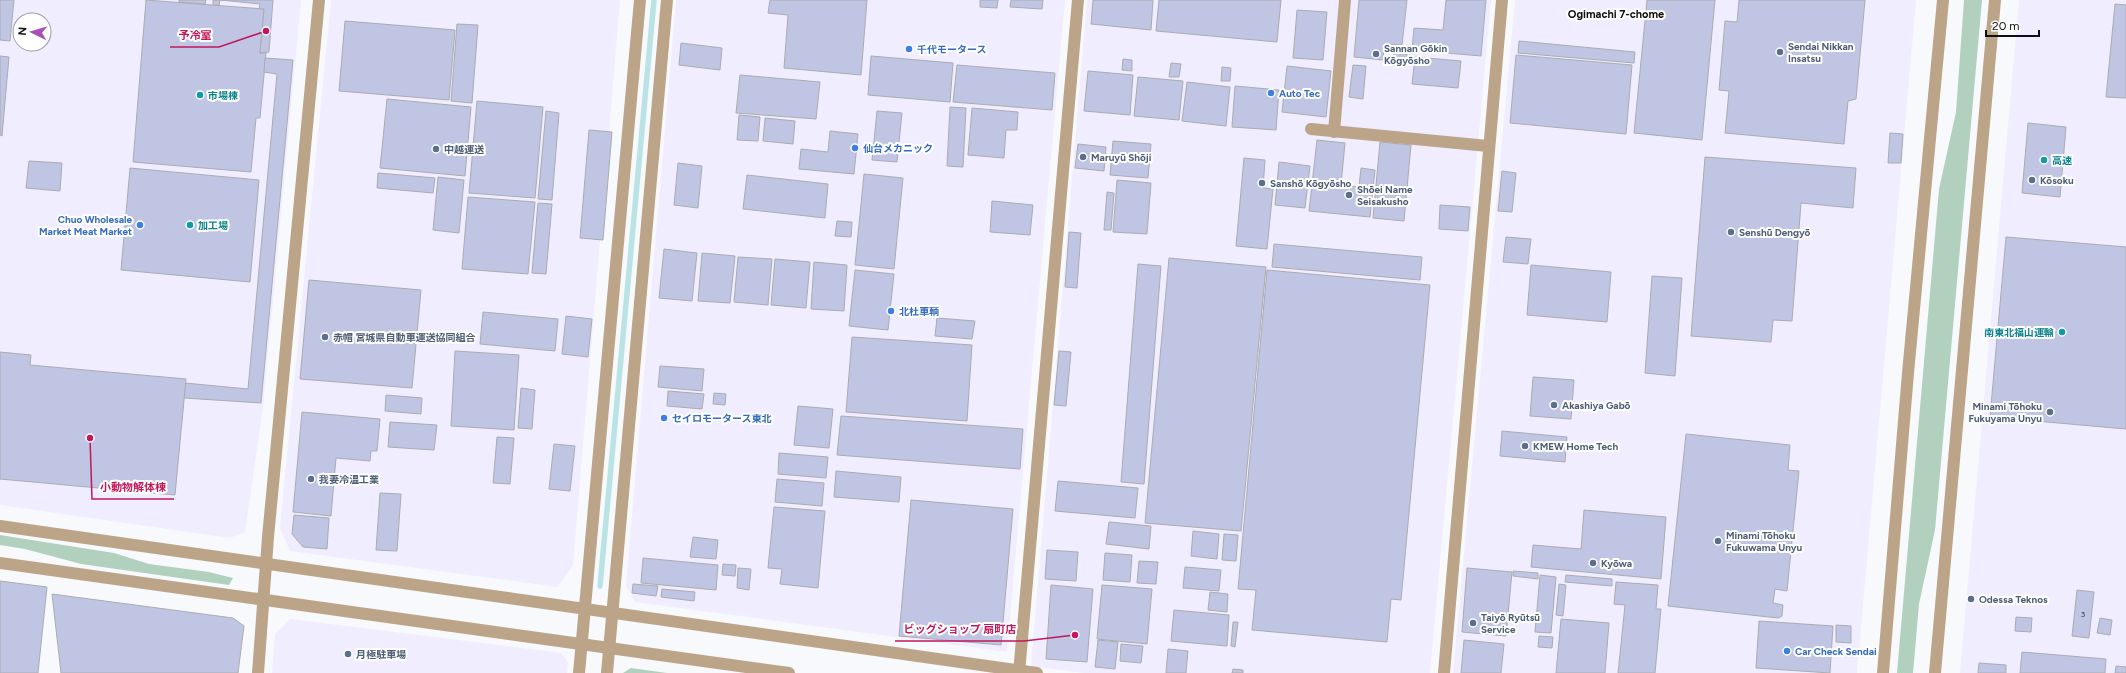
<svg xmlns="http://www.w3.org/2000/svg" width="2126" height="673" font-family="Figtree,'Noto Sans JP',sans-serif">
<rect width="100%" height="100%" fill="#f8f9fd"/>
<g fill="#efedff" fill-rule="evenodd">
<path d="M0,0H301L263,407L245,532L230,538L0,505ZM20,20H44V44H20Z"/>
<path d="M331,0H620L573,565L558,587L290,551L280,528Z"/>
<path d="M676,0H1065L1007,652L635,602L626,586Z"/>
<path d="M1087,0H1491L1430,673H1084L1031,666Z"/>
<path d="M1515,0H1916L1857,673H1453Z"/>
<path d="M2019,0H2126V673H1960Z"/>
<path d="M290,619L561,653L568,662L567,673H272L275,634Z"/>
</g>
<g fill="#b1d1be">
<path d="M1964,0H1982L1935,530L1919,604L1913,673H1897L1939,189L1956,112Z"/>
<path d="M0,535L114,553L149,564L209,572L233,578L229,585L81,564L25,549L0,545Z"/>
<path d="M631,668L667,673H623Z"/>
</g>
<g fill="none" stroke-linecap="round" stroke-linejoin="round">
<path stroke="#bae3e6" stroke-width="5.5" d="M600,586L654,0"/>
</g>
<g fill="#bfc5e3" stroke="#abacaf">
<path d="M0,0H14L10,41L0,40Z"/>
<path d="M146,0L264,9L260,53H266L260,118H256L251,172L133,162Z"/>
<path d="M179,0H206L205,4L179,2Z"/>
<path d="M213,0H273L269,52L260,53L264,9H259L260,4L220,0L219,5H213Z"/>
<path d="M770,0H867L861,75L784,68L788,15L768,13Z"/>
<path d="M980,0H998L997,8L980,7Z"/>
<path d="M1011,0H1043L1042,9L1010,7Z"/>
<path d="M1093,0H1153L1151,30L1091,24Z"/>
<path d="M1159,0H1281L1277,42L1156,31Z"/>
<path d="M1359,0H1407L1402,45L1384,44L1383,60L1354,57Z"/>
<path d="M1446,0H1486L1481,56L1412,50L1414,28L1443,30Z"/>
<path d="M1647,0H1715L1702,140L1634,133Z"/>
<path d="M1739,0H1865L1856,99L1848,101L1844,144L1725,133L1729,91L1719,90L1725,21L1737,22Z"/>
<path d="M2115,4L2126,5V98L2106,97Z"/>
<path d="M1297,10L1327,12L1323,60L1293,58Z"/>
<path d="M345,21L455,30L449,100L339,91Z"/>
<path d="M457,24L478,25L472,103L451,101Z"/>
<path d="M1519,41L1635,52L1634,63L1518,53Z"/>
<path d="M681,43L722,48L720,70L679,65Z"/>
<path d="M1394,53L1407,54L1406,67L1393,65Z"/>
<path d="M1516,55L1632,65L1626,134L1510,123Z"/>
<path d="M0,56L9,57L2,136L0,135Z"/>
<path d="M871,56L953,63L950,102L868,95Z"/>
<path d="M1415,57L1461,61L1458,88L1412,84Z"/>
<path d="M265,58L293,60L261,403L184,398L185,383L248,389L277,74L264,72Z"/>
<path d="M1123,59L1132,60V71L1122,70Z"/>
<path d="M1171,63L1181,64L1179,77H1169Z"/>
<path d="M957,65L1055,73L1052,110L953,102Z"/>
<path d="M1353,65L1366,66L1363,99L1349,97Z"/>
<path d="M1287,66L1331,71L1326,117L1282,112Z"/>
<path d="M1222,67L1231,68L1230,81H1221Z"/>
<path d="M1088,71L1133,75L1130,115L1084,111Z"/>
<path d="M740,75L820,82L816,119L736,113Z"/>
<path d="M1138,77L1183,81L1179,120L1134,116Z"/>
<path d="M1187,82L1230,87L1226,126L1182,121Z"/>
<path d="M1235,86L1279,90L1276,130L1232,127Z"/>
<path d="M387,99L471,107L465,176L380,168Z"/>
<path d="M477,101L543,107L535,198L469,193Z"/>
<path d="M950,107L966,108L963,167L947,166Z"/>
<path d="M972,108L1018,112L1017,130H1006L1004,158L968,155Z"/>
<path d="M546,111L559,113L552,200L538,199Z"/>
<path d="M877,111L902,113L897,162L872,160Z"/>
<path d="M739,115L760,117L758,141L737,140Z"/>
<path d="M765,118L795,121L793,144L763,141Z"/>
<path d="M2028,123L2066,127L2060,197L2022,193Z"/>
<path d="M589,130L612,132L603,240L580,238Z"/>
<path d="M830,131L858,134L854,174L799,169L801,149L828,152Z"/>
<path d="M1890,133L1903,134L1901,163H1888Z"/>
<path d="M1317,140L1345,143L1341,185L1359,187L1361,168L1375,170L1370,217L1309,211Z"/>
<path d="M1113,141L1151,144L1148,178L1110,175Z"/>
<path d="M1380,142L1411,145L1404,221L1373,218Z"/>
<path d="M1078,144L1106,147L1104,171L1075,168Z"/>
<path d="M1705,157L1856,168L1853,208L1801,203L1792,321L1773,320L1771,342L1691,336Z"/>
<path d="M1244,158L1265,160L1263,188L1273,189L1267,249L1236,246Z"/>
<path d="M29,161L62,163L60,191L26,188Z"/>
<path d="M1279,162L1310,166L1305,208L1275,205Z"/>
<path d="M678,163L702,166L698,208L674,205Z"/>
<path d="M130,168L259,180L250,282L121,270Z"/>
<path d="M1502,171L1516,173L1512,212L1498,211Z"/>
<path d="M378,173L435,178L433,193L377,188Z"/>
<path d="M864,174L903,178L894,269L855,265Z"/>
<path d="M747,175L828,184L825,218L743,209Z"/>
<path d="M438,177L464,180L459,233L433,230Z"/>
<path d="M1117,180L1151,183L1147,234L1113,232Z"/>
<path d="M1107,192L1114,193L1111,230H1104Z"/>
<path d="M468,197L535,202L528,274L462,269Z"/>
<path d="M992,201L1033,205L1030,235L990,232Z"/>
<path d="M538,203L552,204L546,274L532,273Z"/>
<path d="M1440,205L1470,207L1468,231L1439,229Z"/>
<path d="M837,221L852,222L851,237L835,236Z"/>
<path d="M1069,232L1081,233L1077,288L1065,287Z"/>
<path d="M1506,237L1531,239L1528,264L1503,262Z"/>
<path d="M2006,237L2126,247V429L1990,417Z"/>
<path d="M1274,244L1422,257L1420,280L1272,267Z"/>
<path d="M664,249L697,253L692,301L659,298Z"/>
<path d="M702,253L735,256L730,303L698,301Z"/>
<path d="M738,257L772,259L768,305L734,302Z"/>
<path d="M1169,258L1266,267L1241,531L1145,523Z"/>
<path d="M775,259L810,262L806,308L771,305Z"/>
<path d="M814,262L847,265L844,311L811,309Z"/>
<path d="M1138,264L1161,266L1144,484L1121,482Z"/>
<path d="M1531,265L1611,272L1607,322L1527,315Z"/>
<path d="M855,270L894,274L888,330L849,326Z"/>
<path d="M1267,270L1430,285L1401,600L1391,599L1387,642L1252,630L1256,590L1238,589Z"/>
<path d="M1652,276L1682,278L1675,376L1645,373Z"/>
<path d="M309,280L421,290L412,388L300,379Z"/>
<path d="M483,312L558,319L555,351L480,344Z"/>
<path d="M566,316L592,319L588,357L562,354Z"/>
<path d="M937,318L975,321L972,339L935,336Z"/>
<path d="M852,337L972,345L967,421L846,412Z"/>
<path d="M455,351L519,355L514,430L451,426Z"/>
<path d="M1059,351L1071,352L1066,406L1054,405Z"/>
<path d="M0,352L31,355L30,365L186,379L175,495L0,479Z"/>
<path d="M660,366L704,369L702,391L658,387Z"/>
<path d="M1533,377L1574,380L1571,419L1530,416Z"/>
<path d="M521,388L535,390L532,429L518,428Z"/>
<path d="M668,391L704,394L702,409L667,406Z"/>
<path d="M714,393L726,394L725,405L713,404Z"/>
<path d="M386,395L422,398L421,414L385,411Z"/>
<path d="M798,406L833,409L829,448L794,445Z"/>
<path d="M302,412L380,419L377,451H371L370,461L336,458L331,516L293,512Z"/>
<path d="M841,416L1023,429L1020,469L837,455Z"/>
<path d="M390,422L437,425L434,450L388,447Z"/>
<path d="M1502,431L1567,437L1565,462L1500,456Z"/>
<path d="M1686,434L1790,445L1788,470L1799,471L1787,591L1775,589L1773,603L1783,605L1782,616L1778,618L1668,606Z"/>
<path d="M497,437L514,438L510,484L493,483Z"/>
<path d="M554,444L575,446L570,491L549,489Z"/>
<path d="M779,453L828,457L826,478L778,474Z"/>
<path d="M836,471L901,477L899,502L834,497Z"/>
<path d="M777,479L824,483L822,506L775,502Z"/>
<path d="M1058,481L1138,488L1135,518L1055,511Z"/>
<path d="M380,493L401,494L397,551L376,550Z"/>
<path d="M911,500L1013,509L1001,645L899,636Z"/>
<path d="M774,507L825,511L818,588L780,584L782,569L768,568Z"/>
<path d="M1584,510L1666,517L1661,579L1531,567L1533,545L1581,549Z"/>
<path d="M294,515L329,518L327,549L303,547L292,534Z"/>
<path d="M1109,522L1151,526L1149,549L1106,544Z"/>
<path d="M1193,531L1219,534L1217,559L1191,556Z"/>
<path d="M1224,534L1238,535L1236,561L1222,560Z"/>
<path d="M693,537L718,540L716,559L690,557Z"/>
<path d="M1047,550L1078,552L1076,581L1045,579Z"/>
<path d="M1105,553L1132,555L1130,582L1103,580Z"/>
<path d="M643,558L718,565L716,590L641,583Z"/>
<path d="M1139,561L1158,562L1156,584L1137,583Z"/>
<path d="M723,564L736,565L735,576L722,575Z"/>
<path d="M1185,567L1221,570L1219,591L1183,588Z"/>
<path d="M738,568L751,569L749,590L737,588Z"/>
<path d="M1467,568L1512,572L1506,636L1462,632Z"/>
<path d="M1513,571L1538,573V579L1513,576Z"/>
<path d="M1540,575L1556,577L1551,633L1535,632Z"/>
<path d="M1566,575L1612,579V586L1565,582Z"/>
<path d="M0,581L47,587L38,673H0Z"/>
<path d="M1616,582L1658,585L1656,609H1661L1655,673H1618L1625,605L1614,604Z"/>
<path d="M633,584L658,586L656,596L632,593Z"/>
<path d="M1559,584L1566,585L1563,616L1556,615Z"/>
<path d="M1051,585L1093,589L1087,662L1046,659Z"/>
<path d="M1102,585L1152,589L1147,644L1097,639Z"/>
<path d="M662,589L695,592L694,601L661,597Z"/>
<path d="M2077,590L2094,592L2089,638L2072,636Z"/>
<path d="M1210,592L1228,594L1227,612L1208,610Z"/>
<path d="M52,594L233,618L244,626L238,673H61Z"/>
<path d="M1174,610L1229,615L1227,646L1171,641Z"/>
<path d="M2016,617L2032,618L2031,632L2015,631Z"/>
<path d="M2100,618L2112,620L2110,635L2097,633Z"/>
<path d="M1561,619L1609,623L1605,673H1556Z"/>
<path d="M1759,621L1833,626L1830,673L1756,668Z"/>
<path d="M1233,622H1238L1235,647L1231,646Z"/>
<path d="M1836,625L1851,626V643L1836,642Z"/>
<path d="M1539,636L1553,637L1552,648L1538,647Z"/>
<path d="M1098,640L1118,642L1115,669L1095,667Z"/>
<path d="M1464,640L1504,644L1501,673H1461Z"/>
<path d="M1121,644L1143,646L1141,663L1120,661Z"/>
<path d="M1168,649L1188,651L1186,673H1166Z"/>
<path d="M2022,652L2106,659L2105,673H2020Z"/>
<path d="M1979,663L2006,665V673H1978Z"/>
<path d="M2116,666L2126,667V673H2115Z"/>
<path d="M1233,669L1243,670V673H1232Z"/>
</g>
<g fill="none" stroke-linecap="round" stroke-linejoin="round">
<g stroke="#bca489" stroke-width="12">
<path d="M1311,129L1488,146"/>
<path d="M1334,132L1345,0"/>
<path d="M0,526L1037,673"/>
<path d="M0,563L789,673"/>
<path d="M258,673L268,537L319,0"/>
<path d="M579,673L640,0"/>
<path d="M607,673L667,0"/>
<path d="M1019,673L1078,0"/>
<path d="M1444,673L1502,0"/>
<path d="M1883,673L1908,373L1943,0"/>
<path d="M1935,673L1995,0"/>
</g>
</g>
<g fill="#3f7fe0" stroke="#fff" stroke-width="1.5">
<circle cx="909" cy="49" r="4"/>
<circle cx="1271" cy="93" r="4"/>
<circle cx="855" cy="148" r="4"/>
<circle cx="140" cy="225" r="4"/>
<circle cx="891" cy="311" r="4"/>
<circle cx="664" cy="418" r="4"/>
<circle cx="1787" cy="651" r="4"/>
</g>
<g fill="#5c6f8a" stroke="#fff" stroke-width="1.5">
<circle cx="1780" cy="52" r="4"/>
<circle cx="1376" cy="54" r="4"/>
<circle cx="436" cy="149" r="4"/>
<circle cx="1083" cy="157" r="4"/>
<circle cx="2032" cy="180" r="4"/>
<circle cx="1262" cy="183" r="4"/>
<circle cx="1349" cy="195" r="4"/>
<circle cx="1731" cy="232" r="4"/>
<circle cx="325" cy="337" r="4"/>
<circle cx="1554" cy="405" r="4"/>
<circle cx="2050" cy="412" r="4"/>
<circle cx="1525" cy="446" r="4"/>
<circle cx="311" cy="479" r="4"/>
<circle cx="1718" cy="541" r="4"/>
<circle cx="1593" cy="563" r="4"/>
<circle cx="1971" cy="599" r="4"/>
<circle cx="1473" cy="623" r="4"/>
<circle cx="348" cy="654" r="4"/>
</g>
<g fill="#0f9aa8" stroke="#fff" stroke-width="1.5">
<circle cx="200" cy="95" r="4"/>
<circle cx="2044" cy="160" r="4"/>
<circle cx="190" cy="225" r="4"/>
<circle cx="2062" cy="332" r="4"/>
</g>
<g text-anchor="middle" stroke-width="4" stroke-linejoin="round" paint-order="stroke">
<g font-size="8" fill="#3b3c45">
<text x="2083" y="617">3</text>
</g>
<g font-size="10" font-weight="bold" fill="#4e5e75" stroke="#fff" text-anchor="start">
<text x="1788" y="50">Sendai Nikkan<tspan x="1788" dy="12">Insatsu</tspan></text>
<text x="1384" y="52">Sannan Gōkin<tspan x="1384" dy="12">Kōgyōsho</tspan></text>
<text x="444" y="153">中越運送</text>
<text x="1091" y="161">Maruyū Shōji</text>
<text x="2040" y="184">Kōsoku</text>
<text x="1270" y="187">Sanshō Kōgyōsho</text>
<text x="1357" y="193">Shōei Name<tspan x="1357" dy="12">Seisakusho</tspan></text>
<text x="1739" y="236">Senshū Dengyō</text>
<text x="333" y="341">赤帽 宮城県自動車運送協同組合</text>
<text x="1562" y="409">Akashiya Gabō</text>
<text x="2042" y="410" text-anchor="end">Minami Tōhoku<tspan x="2042" dy="12">Fukuyama Unyu</tspan></text>
<text x="1533" y="450">KMEW Home Tech</text>
<text x="319" y="483">我妻冷温工業</text>
<text x="1726" y="539">Minami Tōhoku<tspan x="1726" dy="12">Fukuwama Unyu</tspan></text>
<text x="1601" y="567">Kyōwa</text>
<text x="1979" y="603">Odessa Teknos</text>
<text x="1481" y="621">Taiyō Ryūtsū<tspan x="1481" dy="12">Service</tspan></text>
<text x="356" y="658">月極駐車場</text>
</g>
<g font-size="10" font-weight="bold" fill="#366cbe" stroke="#fff" text-anchor="start">
<text x="917" y="53">千代モータース</text>
<text x="1279" y="97">Auto Tec</text>
<text x="863" y="152">仙台メカニック</text>
<text x="132" y="223" text-anchor="end">Chuo Wholesale<tspan x="132" dy="12">Market Meat Market</tspan></text>
<text x="899" y="315">北杜車輌</text>
<text x="672" y="422">セイロモータース東北</text>
<text x="1795" y="655">Car Check Sendai</text>
</g>
<g font-size="10" font-weight="bold" fill="#0d838f" stroke="#fff" text-anchor="start">
<text x="208" y="99">市場棟</text>
<text x="2052" y="164">高速</text>
<text x="198" y="229">加工場</text>
<text x="2054" y="336" text-anchor="end">南東北福山運輸</text>
</g>
<g font-size="11" font-weight="bold" fill="#0f0f10" stroke="#fff">
<text x="1616" y="18">Ogimachi 7-chome</text>
</g>
</g>
<path fill="none" stroke="#c2185b" stroke-width="1.5" d="M266 31L219 47H170M90 438L92 499H174M1075 635L1024 641H895"/>
<g fill="#c2185b" stroke="#fff" stroke-width="1.5">
<circle cx="266" cy="31" r="4"/>
<circle cx="90" cy="438" r="4"/>
<circle cx="1075" cy="635" r="4"/>
</g>
<g font-size="11" text-anchor="middle" font-weight="bold" fill="#c2185b" stroke="#fff" stroke-width="4" stroke-linejoin="round" paint-order="stroke">
<text x="195" y="39">予冷室</text>
<text x="133" y="491">小動物解体棟</text>
<text x="960" y="633">ビッグショップ 扇町店</text>
</g>
<g transform="translate(32 32) rotate(275)"><circle r="19" fill="#ffffff" stroke="#9f9f9f"/>
<path d="M0-3L7 15L0 10L-7 15Z" fill="#aa4db6"/>
<text y="-6" font-size="11" font-weight="bold" text-anchor="middle" fill="#0f0f10">N</text>
</g>
<path d="M1986 30v6h53v-6" fill="none" stroke="#0f0f10" stroke-width="2"/>
<text x="1992" y="30" font-size="12" fill="#0f0f10" stroke="#ffffff" stroke-width="3" paint-order="stroke">20 m</text>
</svg>
